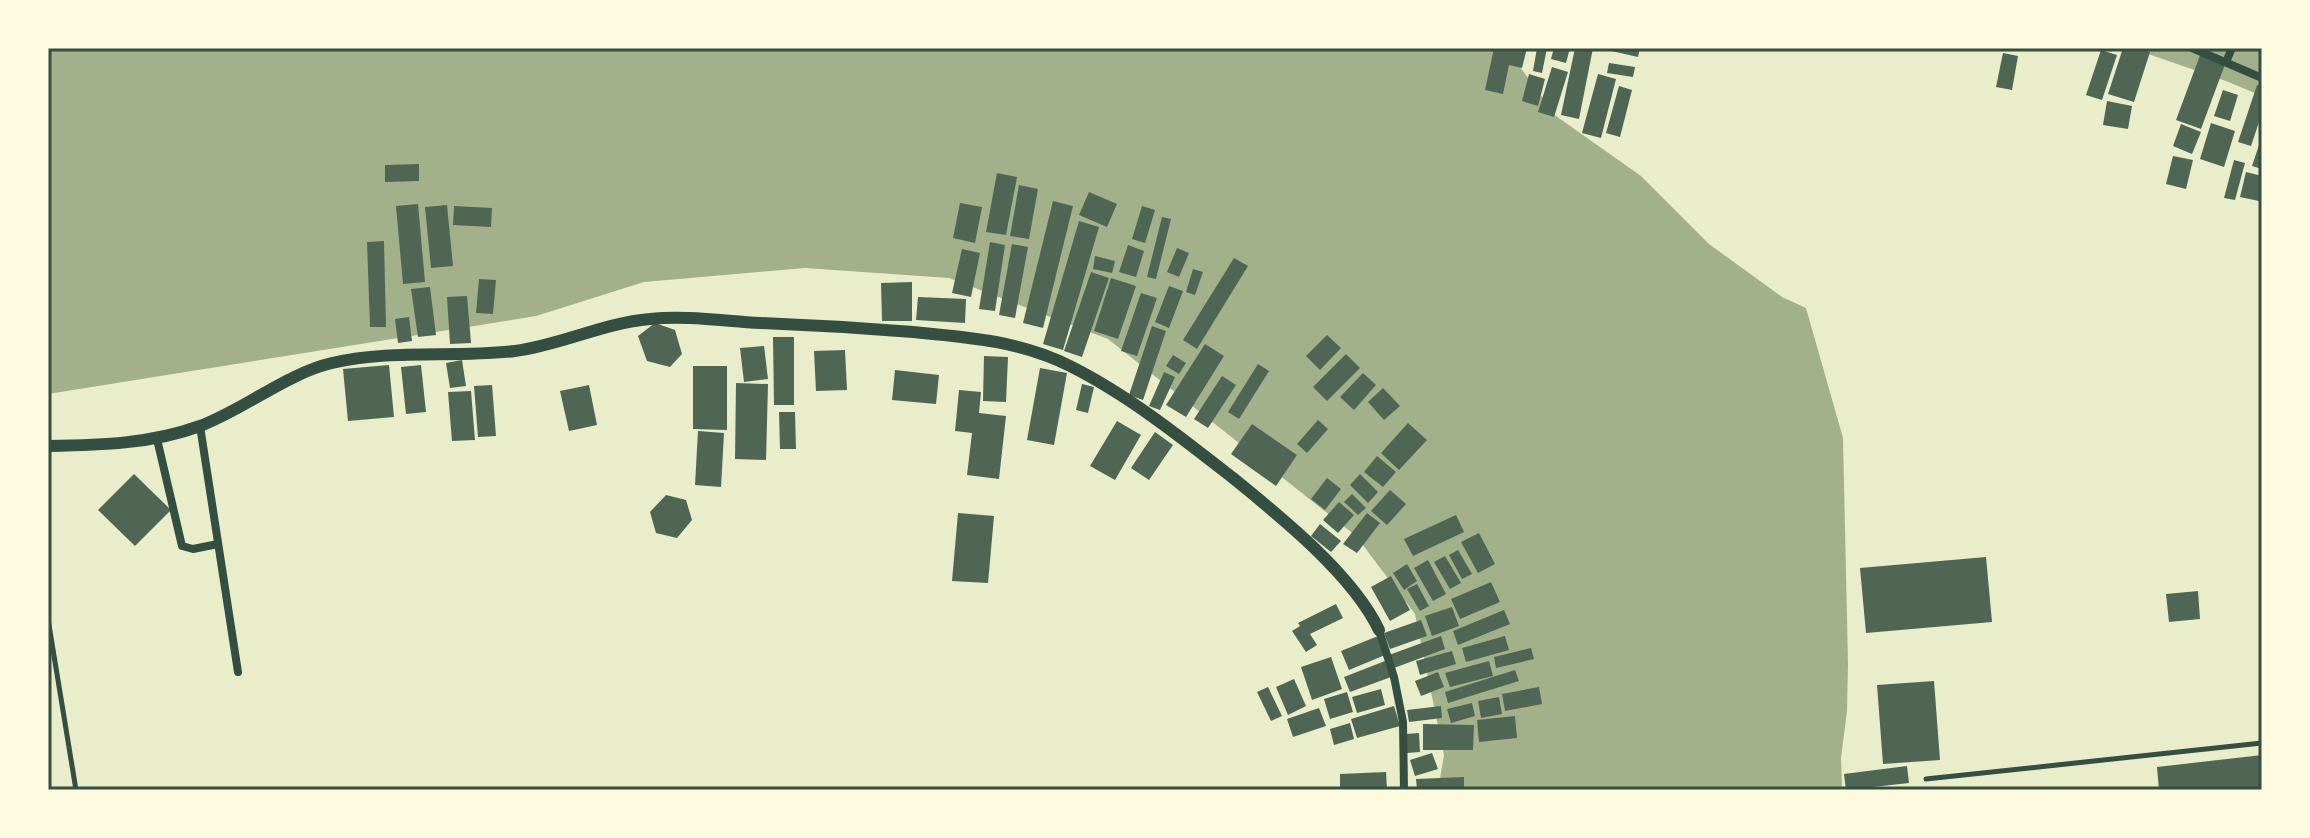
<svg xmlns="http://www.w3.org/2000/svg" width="2310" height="838" font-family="'Asap Condensed',sans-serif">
<rect width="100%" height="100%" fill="#e9edc9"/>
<g fill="#a3b18a">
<path d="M48,48H1506L1556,116L1641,176L1709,244L1782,297L1806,308L1843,438L1848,664L1847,711L1841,758L1842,790H1438L1444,755L1415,614L1356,536L1108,339L949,278L805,268L644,282L536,316L48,394Z"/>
<path d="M2131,48H2262V96L2226,81Z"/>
</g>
<g fill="#4f6655">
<path d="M1494,48H1527L1522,68L1509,65L1503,94L1485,90Z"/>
<path d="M1537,48H1547L1542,73L1533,71Z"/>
<path d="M1554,48H1570L1566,63L1551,59Z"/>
<path d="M1575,48H1593L1579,119L1561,115Z"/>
<path d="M1608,48H1640L1638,57L1607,50Z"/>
<path d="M2123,48H2136L2150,52L2134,102L2108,94Z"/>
<path d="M2101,50L2117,55L2102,100L2086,95Z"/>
<path d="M2202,50L2227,59L2201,129L2176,120Z"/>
<path d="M2003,53L2018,56L2012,90L1996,87Z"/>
<path d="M1609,63L1635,67L1633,77L1607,73Z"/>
<path d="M1552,67L1568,72L1554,117L1538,112Z"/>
<path d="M1529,74L1545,79L1538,106L1522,101Z"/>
<path d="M1598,74L1616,79L1601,138L1582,133Z"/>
<path d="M2257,85L2262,86V113L2251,146L2238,142Z"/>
<path d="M1619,86L1632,90L1620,137L1606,133Z"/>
<path d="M2223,90L2238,95L2230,121L2214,116Z"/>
<path d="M2107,101L2132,106L2128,129L2103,125Z"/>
<path d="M2211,123L2235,131L2224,167L2200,159Z"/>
<path d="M2181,124L2201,132L2192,154L2173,146Z"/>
<path d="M2262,136V169L2252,166Z"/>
<path d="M2173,156L2193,160L2186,189L2166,184Z"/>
<path d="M2234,160L2245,163L2235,200L2224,198Z"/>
<path d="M419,164V181L385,182V165Z"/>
<path d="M2246,172L2262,176L2259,201L2240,197Z"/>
<path d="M997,173L1017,177L1006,235L986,232Z"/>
<path d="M1019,185L1038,189L1029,239L1010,236Z"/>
<path d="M1089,192L1117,204L1107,227L1079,215Z"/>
<path d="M1053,201L1073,206L1043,328L1023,323Z"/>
<path d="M960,203L982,207L975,243L953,238Z"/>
<path d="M418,204L425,282L403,284L396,206Z"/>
<path d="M447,205L453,266L431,268L425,207Z"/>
<path d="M454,206L492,208L491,227L453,225Z"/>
<path d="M1142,206L1155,210L1145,243L1132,239Z"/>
<path d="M1162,217L1171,219L1156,279L1147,277Z"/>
<path d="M1079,221L1099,227L1063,350L1043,344Z"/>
<path d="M384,241L386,327H370L367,242Z"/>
<path d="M990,242L1005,245L995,311L979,309Z"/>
<path d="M1012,244L1028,247L1015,318L999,315Z"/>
<path d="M1128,245L1144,251L1136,277L1119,272Z"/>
<path d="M1177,248L1189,253L1179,277L1167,272Z"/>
<path d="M962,249L980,253L971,297L952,293Z"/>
<path d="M1095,256L1115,261L1112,273L1093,269Z"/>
<path d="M1234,258L1248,266L1197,349L1183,340Z"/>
<path d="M1193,269L1203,272L1195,295L1186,292Z"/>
<path d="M1091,272L1109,278L1082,357L1064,351Z"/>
<path d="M1111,278L1136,286L1118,339L1094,331Z"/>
<path d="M479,279L496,280L493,314L476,313Z"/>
<path d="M912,282V321H882L881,283Z"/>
<path d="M1169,286L1183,291L1169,328L1155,322Z"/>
<path d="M430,287L436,335L418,337L411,289Z"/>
<path d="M1141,293L1157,298L1137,356L1121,351Z"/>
<path d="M467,296L471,343L450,344L447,297Z"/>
<path d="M918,297L966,299L965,323L916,320Z"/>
<path d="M409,317L412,341L398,343L395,319Z"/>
<path d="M655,323L675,330L682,354L670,367L647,361L638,336Z"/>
<path d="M1152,326L1166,331L1143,400L1129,395Z"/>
<path d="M1327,335L1341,348L1320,370L1306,356Z"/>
<path d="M773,337H794V405H774Z"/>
<path d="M1205,344L1224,356L1186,417L1166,405Z"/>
<path d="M764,346L768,379L744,382L740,348Z"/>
<path d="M845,350L847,390L816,391L814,351Z"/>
<path d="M1346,354L1360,368L1327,401L1313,387Z"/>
<path d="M1173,355L1186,363L1179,374L1166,366Z"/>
<path d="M984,356L1008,357L1006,402L983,401Z"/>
<path d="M462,360L466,386L450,388L446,363Z"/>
<path d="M1258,364L1269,371L1239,419L1228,412Z"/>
<path d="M389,365L394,417L348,421L343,369Z"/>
<path d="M421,365L426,412L406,414L401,367Z"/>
<path d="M693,366H727V430L693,429Z"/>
<path d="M1040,368L1067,373L1054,445L1027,440Z"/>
<path d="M895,370L939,375L936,404L892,400Z"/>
<path d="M1164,372L1175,377L1160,410L1149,406Z"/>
<path d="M1363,373L1376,385L1354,410L1340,397Z"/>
<path d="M1222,376L1236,385L1208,428L1194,419Z"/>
<path d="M736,383L768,384L766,460L735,459Z"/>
<path d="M1082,384L1094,387L1088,413L1076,410Z"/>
<path d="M492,385L496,436L478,437L474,386Z"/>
<path d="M589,385L597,425L569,431L560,391Z"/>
<path d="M1383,388L1400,406L1384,420L1368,402Z"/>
<path d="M959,390L981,392L979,413L1006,416L999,479L967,475L972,433L955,431Z"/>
<path d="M471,391L475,440L452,441L448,392Z"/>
<path d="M779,412H795L796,449H780Z"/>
<path d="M1318,420L1328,429L1307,453L1297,444Z"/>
<path d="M1117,421L1141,435L1115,480L1090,466Z"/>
<path d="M1408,423L1427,440L1399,470L1381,453Z"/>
<path d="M1252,424L1297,455L1276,486L1231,454Z"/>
<path d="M698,431L724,433L721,487L695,485Z"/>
<path d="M1155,432L1173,445L1149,480L1131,468Z"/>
<path d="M1377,456L1396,472L1383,487L1364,472Z"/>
<path d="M134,474L171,510L135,546L98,510Z"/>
<path d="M1360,474L1378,492L1368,503L1350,485Z"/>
<path d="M1327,478L1341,489L1325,510L1311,499Z"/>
<path d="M1390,490L1406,504L1387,525L1371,511Z"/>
<path d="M1352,494L1366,508L1358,515L1344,502Z"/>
<path d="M666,495L686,500L692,520L677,538L656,533L650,512Z"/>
<path d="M1339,502L1354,515L1338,533L1323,520Z"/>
<path d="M958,513L994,516L988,583L952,581Z"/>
<path d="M1367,513L1380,523L1357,553L1343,544Z"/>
<path d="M1456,515L1464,532L1413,556L1404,539Z"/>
<path d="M1320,524L1341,541L1331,552L1311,536Z"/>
<path d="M1479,533L1495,564L1478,573L1461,542Z"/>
<path d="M1458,550L1472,574L1462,579L1449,555Z"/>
<path d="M1445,556L1461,583L1450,589L1434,562Z"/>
<path d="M1986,557L1992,622L1866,633L1860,568Z"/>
<path d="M1428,560L1446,594L1433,601L1414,568Z"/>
<path d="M1407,564L1417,581L1404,590L1393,573Z"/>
<path d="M1391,576L1410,610L1390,621L1371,587Z"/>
<path d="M1491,582L1500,602L1460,619L1451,599Z"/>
<path d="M1417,584L1429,606L1420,611L1407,589Z"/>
<path d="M2198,591L2200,619L2169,622L2166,594Z"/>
<path d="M1336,604L1343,618L1310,634L1317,645L1306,652L1292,631L1300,626L1298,623Z"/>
<path d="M1452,607L1459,626L1432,636L1425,616Z"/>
<path d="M1504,610L1510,624L1458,645L1453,631Z"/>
<path d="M1421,620L1427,636L1390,649L1384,633Z"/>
<path d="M1378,636L1385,655L1349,670L1341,651Z"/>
<path d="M1441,636L1445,649L1394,668L1389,655Z"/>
<path d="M1505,636L1509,650L1466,662L1462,648Z"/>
<path d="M1531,648L1534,659L1496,668L1494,657Z"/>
<path d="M1452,651L1456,664L1420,675L1416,661Z"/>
<path d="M1331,657L1342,689L1312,700L1301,667Z"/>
<path d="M1385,661L1391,677L1350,692L1344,677Z"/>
<path d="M1489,661L1493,676L1450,687L1445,673Z"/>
<path d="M1515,670L1519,681L1448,703L1445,692Z"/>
<path d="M1438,672L1444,687L1421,696L1415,681Z"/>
<path d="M1294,679L1306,706L1288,715L1276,687Z"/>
<path d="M1934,681L1940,760L1883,764L1877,685Z"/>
<path d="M1268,687L1282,716L1271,721L1257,692Z"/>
<path d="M1539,687L1542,704L1505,711L1502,694Z"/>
<path d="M1381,689L1385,705L1357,713L1352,697Z"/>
<path d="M1347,692L1353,712L1330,719L1324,699Z"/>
<path d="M1499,697L1502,714L1481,718L1478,701Z"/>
<path d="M1472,703L1475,716L1451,723L1447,709Z"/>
<path d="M1394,706L1400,726L1357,738L1351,719Z"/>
<path d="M1441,706L1442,718L1409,722L1407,710Z"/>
<path d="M1319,708L1326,726L1293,737L1287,719Z"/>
<path d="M1515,716L1517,738L1479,742L1477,720Z"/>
<path d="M1350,723L1354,739L1334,745L1330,729Z"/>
<path d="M1423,724L1474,725L1473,750H1423Z"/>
<path d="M1419,733L1420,752L1407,753L1406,734Z"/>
<path d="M1432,753L1438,769L1415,776L1410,760Z"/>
<path d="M2262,755V790H2159L2157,767Z"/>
<path d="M1907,766L1909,783L1846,790L1844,774Z"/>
<path d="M1386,772L1387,790H1340V774Z"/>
<path d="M1464,777V790H1417L1416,779Z"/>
</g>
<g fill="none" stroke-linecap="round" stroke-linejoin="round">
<g stroke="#344e41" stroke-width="5">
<path d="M48,619L76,790"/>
<path d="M1926,779L2262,743"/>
</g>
<g stroke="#344e41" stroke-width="8">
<path d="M2192,48L2262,78"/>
<path d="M2226,62L2232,48"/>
<path d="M200,426L238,672"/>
<path d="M157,439L182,546L193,549L218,544"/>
<path d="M1379,630L1394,677L1403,722L1404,790"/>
</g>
<path stroke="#344e41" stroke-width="12" d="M48,446C100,445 151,444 200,426C243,410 288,373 332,363C391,349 454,358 515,351C561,345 603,323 650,319C685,315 724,321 760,323C811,325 862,328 913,332C967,337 1021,341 1070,366C1128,395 1182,438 1233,478C1281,517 1353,575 1379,630"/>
</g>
<rect width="2310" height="838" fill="none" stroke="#fefae0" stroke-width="100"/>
<rect x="50" y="50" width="2210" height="738" fill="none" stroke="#344e41" stroke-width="3"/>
</svg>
